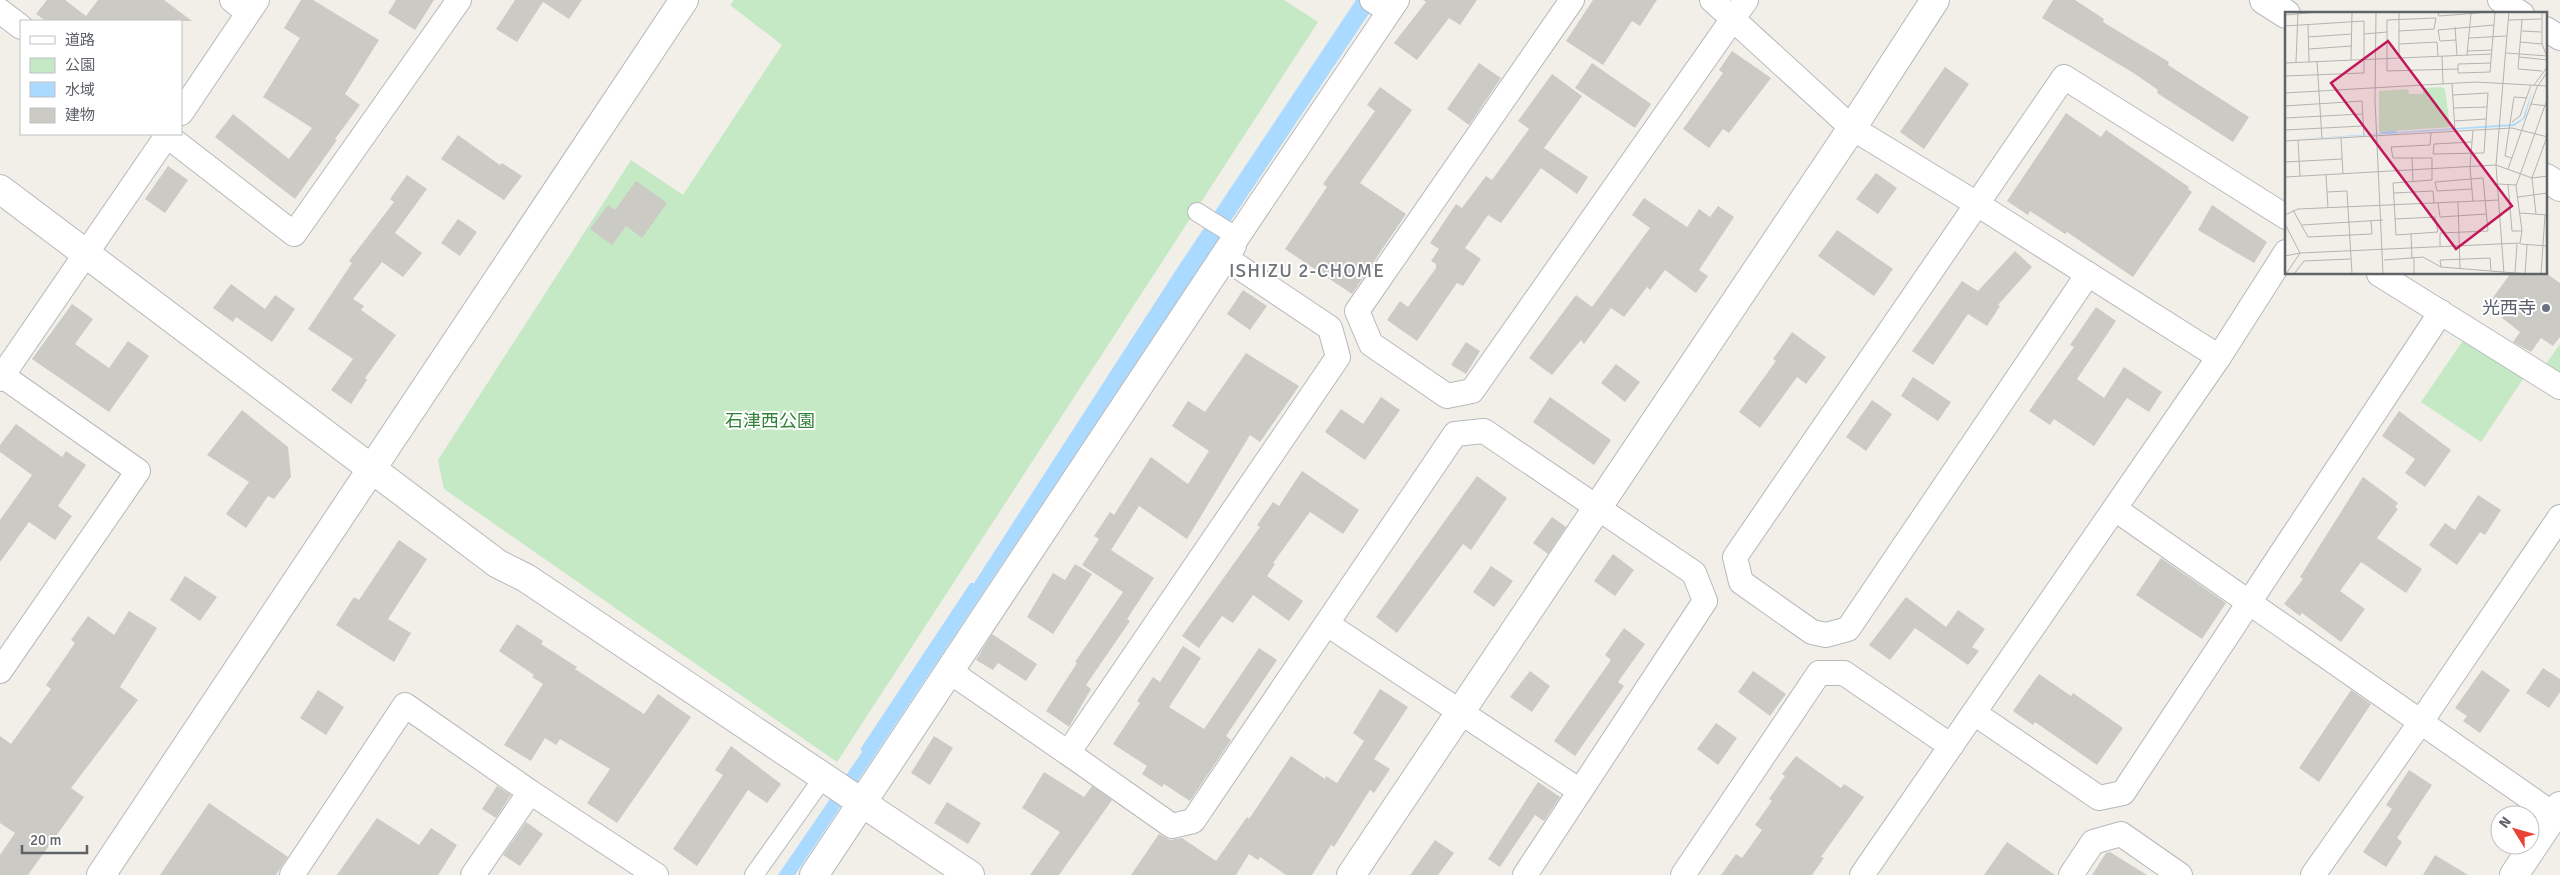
<svg xmlns="http://www.w3.org/2000/svg" width="2560" height="875" font-family="Signika,'Noto Sans JP',sans-serif">
<rect width="100%" height="100%" fill="#f1efe8"/>
<g fill="#c5e8c5">
<path d="M734,0H1284L1318,22L837,762L444,489L438,460L631,160L683,195L782,45L730,5Z"/>
<path d="M2464,339L2523,379L2481,442L2421,402Z"/>
<path d="M2560,344V378L2544,367Z"/>
</g>
<path fill="#aadaff" d="M1356,0H1378L795,875H778L914,676L1178,267Z"/>
<g fill="none" stroke-linecap="round" stroke-linejoin="round">
<path stroke="#aadaff" stroke-width="6" d="M864,749L972,586"/>
</g>
<g fill="#cccac5">
<path d="M47,0H65L86,16L98,0H164L192,21H46L36,14Z"/>
<path d="M301,0H313L379,40L345,94L360,105L335,139L337,140L295,199L215,137L233,114L289,159L312,128L263,97L300,38L284,28Z"/>
<path d="M396,0H434L415,30L388,13Z"/>
<path d="M515,0H582L569,19L543,2L517,42L496,29Z"/>
<path d="M1423,0H1477L1460,25L1449,18L1417,60L1394,43L1426,2Z"/>
<path d="M1593,0H1657L1640,26L1632,21L1603,65L1566,41Z"/>
<path d="M2053,0H2075L2104,19L2103,22L2169,62L2168,65L2249,117L2233,142L2157,93L2158,90L2135,74L2042,18Z"/>
<path d="M1732,51L1771,78L1729,133L1723,129L1709,148L1683,129L1723,73L1719,70Z"/>
<path d="M1479,63L1501,78L1469,125L1447,109Z"/>
<path d="M1592,63L1651,104L1635,128L1575,88Z"/>
<path d="M1945,67L1969,84L1924,149L1900,132Z"/>
<path d="M1552,74L1582,96L1544,148L1588,177L1577,194L1541,168L1501,223L1488,215L1465,248L1481,259L1463,286L1457,283L1417,341L1387,320L1400,301L1408,307L1436,268V264L1431,261L1439,249L1430,243L1456,204L1462,208L1486,176L1492,180L1529,129L1518,121Z"/>
<path d="M1380,87L1412,110L1360,183L1406,214L1352,294L1285,249L1327,187L1323,184L1375,111L1367,105Z"/>
<path d="M2066,113L2101,137L2106,130L2189,187L2188,189L2192,192L2133,277L2067,232L2065,234L2030,211L2028,215L2007,201Z"/>
<path d="M458,135L500,165L502,163L522,176L504,200L441,159Z"/>
<path d="M168,166L188,180L165,213L145,199Z"/>
<path d="M1876,173L1897,188L1878,214L1856,199Z"/>
<path d="M407,175L427,189L395,233L422,253L403,277L382,262L353,299L364,306L361,310L396,335L365,378L367,380L351,404L331,390L353,359L308,329L352,263L349,261L394,202L390,199Z"/>
<path d="M636,181L667,203L642,238L626,226L612,245L590,229L608,205L615,210Z"/>
<path d="M1644,198L1687,227L1699,209L1710,217L1718,206L1734,217L1699,270L1708,276L1696,293L1665,270L1650,290L1647,287L1624,317L1611,308L1584,344L1581,340L1552,375L1529,358L1576,295L1592,307L1650,228L1632,215Z"/>
<path d="M2212,205L2267,242L2254,263L2198,230Z"/>
<path d="M458,219L477,232L460,256L441,243Z"/>
<path d="M1837,230L1893,269L1874,296L1818,256Z"/>
<path d="M2015,251L2032,267L1998,305L2000,306L1987,326L1968,314L1933,365L1912,351L1962,281L1978,291Z"/>
<path d="M2510,274H2547L2560,283V337L2553,346L2541,338L2531,352L2513,342L2520,332L2487,306Z"/>
<path d="M231,284L265,309L275,295L295,309L272,342L236,317L233,322L213,308Z"/>
<path d="M1243,290L1267,306L1250,330L1227,314Z"/>
<path d="M72,304L93,319L75,344L109,368L128,341L149,356L109,412L32,359Z"/>
<path d="M2096,307L2116,321L2077,379L2104,398L2124,367L2162,392L2149,412L2127,398L2094,446L2054,419L2050,425L2029,411L2074,347L2070,345Z"/>
<path d="M1792,332L1826,357L1806,384L1797,377L1760,428L1739,412L1776,361L1773,359Z"/>
<path d="M1466,342L1480,351L1466,374L1451,365Z"/>
<path d="M1246,353L1299,386L1260,442L1250,435L1187,539L1139,506L1111,550L1154,578L1127,619L1130,621L1086,685L1091,689L1069,727L1046,711L1077,663L1075,662L1123,592L1082,565L1099,539L1094,536L1110,512L1114,515L1151,457L1188,484L1209,451L1172,426L1188,401L1205,412Z"/>
<path d="M1616,364L1640,382L1625,402L1601,383Z"/>
<path d="M1913,377L1951,402L1938,421L1901,396Z"/>
<path d="M1381,397L1400,410L1365,460L1325,432L1341,409L1363,424Z"/>
<path d="M1550,397L1611,440L1594,465L1533,422Z"/>
<path d="M1872,400L1892,414L1866,451L1846,437Z"/>
<path d="M242,410L288,447L291,477L274,499L268,496L246,528L226,514L249,482L207,455Z"/>
<path d="M2399,411L2451,450L2425,487L2405,473L2415,459L2382,436Z"/>
<path d="M16,424L62,457L66,451L86,465L58,506L72,516L55,540L29,522L0,562V520L32,475L0,452V445Z"/>
<path d="M1302,471L1359,510L1343,534L1310,512L1273,563L1275,564L1267,576L1303,601L1289,621L1253,595L1233,623L1222,616L1199,648L1182,636L1260,527L1257,525L1273,502L1279,506Z"/>
<path d="M1477,476L1507,498L1471,550L1463,544L1397,633L1376,617Z"/>
<path d="M2363,477L2398,503L2395,507L2398,509L2377,538L2422,569L2406,593L2361,562L2340,591L2365,609L2341,642L2302,613L2300,616L2284,604L2303,579L2300,577Z"/>
<path d="M2478,495L2501,510L2485,535L2480,532L2457,565L2429,545L2445,523L2455,530Z"/>
<path d="M1552,517L1566,527L1548,554L1533,543Z"/>
<path d="M399,540L427,559L388,619L411,633L394,662L336,625L354,597L359,600Z"/>
<path d="M1613,554L1634,570L1615,596L1594,581Z"/>
<path d="M2161,558L2226,603L2202,639L2136,595Z"/>
<path d="M1075,564L1092,574L1053,634L1027,617L1053,573L1065,580Z"/>
<path d="M1491,566L1513,581L1494,607L1473,592Z"/>
<path d="M185,576L217,597L200,621L170,600Z"/>
<path d="M1906,597L1946,627L1958,610L1985,629L1972,647L1979,651L1968,665L1915,628L1890,660L1869,645Z"/>
<path d="M129,611L157,628L120,687L138,700L71,788L84,797L28,875H0V855L15,833L0,823V736L11,744L51,689L46,685L75,643L71,640L88,616L114,635Z"/>
<path d="M517,624L543,641L541,644L577,667L575,669L644,714L658,694L691,717L617,823L587,803L610,769L560,739L556,745L545,738L531,761L504,745L543,684L532,677L534,675L499,651Z"/>
<path d="M1624,628L1645,644L1618,682L1624,686L1575,756L1554,741L1611,660L1605,655Z"/>
<path d="M992,634L1037,664L1026,681L998,663L993,670L976,660Z"/>
<path d="M1183,646L1201,658L1169,707L1204,729L1259,648L1277,660L1226,736L1231,740L1190,801L1164,784L1162,787L1142,774L1147,766L1113,744L1140,703L1137,701L1153,677L1160,682Z"/>
<path d="M2543,668L2560,679V692L2549,708L2526,693Z"/>
<path d="M2482,670L2510,690L2480,733L2463,721L2467,716L2455,708Z"/>
<path d="M1530,671L1550,686L1532,712L1510,697Z"/>
<path d="M1753,671L1786,694L1770,716L1738,692Z"/>
<path d="M2039,674L2071,696L2073,693L2123,728L2097,765L2035,722L2033,725L2013,711Z"/>
<path d="M1380,689L1408,707L1374,759L1390,769L1374,793L1370,790L1334,847L1331,845L1312,875H1286L1260,857L1258,860L1249,854L1236,875H1131L1159,834L1170,840L1182,838L1216,861L1247,817L1249,819L1291,756L1325,779L1326,776L1337,783L1364,741L1353,733Z"/>
<path d="M318,690L344,707L326,735L300,718Z"/>
<path d="M2351,690L2371,704L2319,782L2299,768Z"/>
<path d="M1716,723L1737,738L1718,765L1697,749Z"/>
<path d="M934,736L953,748L930,785L911,773Z"/>
<path d="M731,746L781,784L767,803L748,790L697,866L673,849L723,775L715,770Z"/>
<path d="M1796,756L1841,788L1844,784L1864,797L1821,857L1824,858L1812,875H1721L1736,854L1742,858L1762,830L1755,825L1772,801L1769,799L1785,776L1782,774Z"/>
<path d="M2409,770L2432,785L2397,838L2402,842L2386,867L2363,852L2392,809L2386,805Z"/>
<path d="M1044,772L1084,797L1092,786L1112,800L1059,875H1030L1060,832L1022,808Z"/>
<path d="M1538,782L1560,797L1544,821L1535,815L1500,867L1488,859Z"/>
<path d="M497,786L511,795L496,818L482,809Z"/>
<path d="M947,802L981,823L968,844L934,823Z"/>
<path d="M209,803L288,857L276,875H160Z"/>
<path d="M377,818L419,845L431,828L457,845L438,875H337Z"/>
<path d="M526,822L543,834L520,866L503,855Z"/>
<path d="M1435,840L1454,853L1438,875H1410Z"/>
<path d="M2007,842L2055,875H1984Z"/>
<path d="M2110,852L2147,875H2092L2106,853Z"/>
<path d="M2435,855L2468,875H2423Z"/>
</g>
<g fill="none" stroke-linecap="round" stroke-linejoin="round">
<defs>
<g id="pedestrian">
<path d="M1197,212L1237,237"/>
<path d="M754,875L823,778"/>
</g>
<g id="minor">
<path d="M232,0L248,13"/>
<path d="M1372,0L1389,11"/>
<path d="M1572,0L1357,311L1371,344L1447,396L1472,391L1746,0"/>
<path d="M1712,0L1852,128L1977,204L2219,357"/>
<path d="M2500,0L2522,14"/>
<path d="M0,11L21,27"/>
<path d="M2546,29L2560,38"/>
<path d="M181,113L257,0"/>
<path d="M165,134L294,234L459,0"/>
<path d="M1232,245L1397,0"/>
<path d="M1224,257L1330,328L1338,357L1068,753L1172,826L1193,821L1455,434L1484,431L1694,573L1705,601L1525,875"/>
<path d="M2088,274L1848,629L1826,635L1812,632L1741,582L1735,557L2064,77L2286,217"/>
<path d="M2379,274L2560,387"/>
<path d="M0,374L138,471L0,671"/>
<path d="M0,379L168,134"/>
<path d="M2115,509L2560,819"/>
<path d="M1327,624L1580,791"/>
<path d="M949,671L1068,753"/>
<path d="M1974,713L2099,798L2123,793L2441,312"/>
<path d="M292,875L405,705L530,792L656,875"/>
<path d="M473,875L530,792"/>
<path d="M1683,875L1819,673H1844L1951,746"/>
<path d="M1862,875L2219,357L2286,252"/>
<path d="M2071,875L2093,842L2121,834L2180,875"/>
<path d="M2313,875L2420,723L2560,517"/>
</g>
<g id="tertiary">
<path d="M0,189L498,564L526,578L970,875"/>
<path d="M101,875L684,0"/>
<path d="M814,875L1232,245"/>
<path d="M1351,875L1852,128L1935,0"/>
</g>
<g id="secondary">
<path d="M2264,0L2286,14"/>
<path d="M2546,178L2560,187"/>
<path d="M2514,875L2560,806"/>
</g>
</defs>
<use href="#pedestrian" stroke="#b5b8bc" stroke-width="20"/>
<use href="#minor" stroke="#b5b8bc" stroke-width="26"/>
<use href="#tertiary" stroke="#b5b8bc" stroke-width="30"/>
<use href="#secondary" stroke="#b6babf" stroke-width="30"/>
<use href="#pedestrian" stroke="#fff" stroke-width="18"/>
<use href="#minor" stroke="#fff" stroke-width="24"/>
<use href="#tertiary" stroke="#fff" stroke-width="28"/>
<use href="#secondary" stroke="#fff" stroke-width="28"/>
</g>
<circle fill="#6b7280" stroke="#fff" stroke-width="2" cx="2546" cy="308" r="5"/>
<g text-anchor="middle" stroke-width="4" stroke-linejoin="round" paint-order="stroke">
<g font-size="18" fill="#5b616d" stroke="#fff" text-anchor="end">
<text x="2536" y="314">光西寺</text>
</g>
<g font-size="18" fill="#348238" stroke="#fff">
<text x="770" y="427">石津西公園</text>
</g>
<g font-size="19" letter-spacing="1" fill="#70757a" stroke="#fff">
<text x="1307" y="277">ISHIZU 2-CHOME</text>
</g>
</g>
<g transform="translate(2285 12)">
<rect width="262" height="262" fill="#f1efe8"/>
<path d="M156,75L160,77L165,115L94,120V79L123,77L124,82H138V76Z" fill="#c5e8c5"/>
<path d="M248,76L240,106L229,114L0,128L228,112L238,106Z" fill="#aadaff"/>
<path fill="none" stroke="#aadaff" stroke-width="2.5" d="M96,121L112,120"/>
<path fill="none" stroke="#b3b3b1" stroke-width="1" d="M91,0L90,88L98,262M153,0L154,4L205,0M257,0V32L263,47M0,3L34,0M224,8L256,7M237,8L233,57L257,59M23,13L24,50M0,14L79,9V61L0,64M170,15L172,43M114,19L149,17L151,6L102,8V59L173,57M237,19L256,20M79,22L102,20M23,25L67,22M184,26L222,24M171,28L155,29L153,18L209,13M235,30L257,32M114,32L152,30L153,44M24,37L67,34M182,39L207,38M221,41L263,44M182,43L186,1M157,44L158,72M114,45V0M234,45L263,48M66,48L67,0M32,49L37,127M11,50L13,0M0,51L207,42M206,51L173,52V61L205,60L210,0M167,72L170,119M249,73L263,54M0,81L190,70L263,74M168,83L203,81L199,141L148,142L149,132L187,130M246,92L263,94M0,94L77,89L79,124M168,96L202,95M0,106L77,102M169,109L201,107M227,110L235,104L246,73M0,118L78,114M56,126L58,162M13,128L15,164M0,129L227,116L263,125M127,145L128,169M227,146L220,144L229,85L242,86M0,150L57,147M223,157L252,75L263,59M41,163L43,196M0,165L211,153L247,166L263,164M213,172L231,173M223,172L227,219H237M42,180L62,179L67,262M109,181L148,179L149,191M233,185L263,181M173,190L175,257M188,190L185,155L188,118M153,191L155,205L201,202M8,198L23,225L87,222L86,209M235,201L263,203M251,202L247,166L263,122M0,203L13,197L214,188M110,207L150,205L153,220L111,223L108,171L147,168V146H108L106,135L145,133L146,120M0,212L15,241L0,244M17,213L98,208M126,222L127,247M235,232L263,234M155,235V221L203,219L198,166L150,170L152,179L187,177M99,248L138,245L156,255L243,262M156,255L155,248L205,246L206,259M230,261L232,232M1,262L15,241L235,231L237,219L231,174L263,85M9,262L19,249L66,247M129,262V246M219,262L211,153L224,0M240,262L242,233M256,262L260,203"/>
<path fill="#c2185b" fill-opacity="0.15" stroke="#c2185b" stroke-width="2.5" d="M103,29L227,194L171,237L46,71Z"/>
<rect width="262" height="262" fill="none" stroke="#5f6368" stroke-width="2.5"/>
</g>
<rect x="20" y="20" width="162" height="115" fill="#ffffff" stroke="#bfc1c3"/>
<rect x="30" y="36" width="25" height="8" fill="#ffffff" stroke="#bfc1c3"/>
<text x="65" y="45" font-size="15" fill="#5f6368">道路</text>
<rect x="30" y="58" width="25" height="15" fill="#c5e8c5" stroke="#bfc1c3"/>
<text x="65" y="70" font-size="15" fill="#5f6368">公園</text>
<rect x="30" y="82" width="25" height="15" fill="#aadaff" stroke="#bfc1c3"/>
<text x="65" y="95" font-size="15" fill="#5f6368">水域</text>
<rect x="30" y="108" width="25" height="15" fill="#cccac5" stroke="#bfc1c3"/>
<text x="65" y="120" font-size="15" fill="#5f6368">建物</text>
<g transform="translate(2515 830) rotate(307)"><circle r="24" fill="#ffffff" stroke="#bfc1c3"/>
<path d="M0-4L9 19L0 12L-9 19Z" fill="#ea4335"/>
<text y="-8" font-size="14" font-weight="bold" text-anchor="middle" fill="#5f6368">N</text>
</g>
<path d="M22 845v8h65v-8" fill="none" stroke="#5f6368" stroke-width="2.5"/>
<text x="30" y="845" font-size="15" fill="#5f6368" stroke="#ffffff" stroke-width="4" paint-order="stroke">20 m</text>
</svg>
